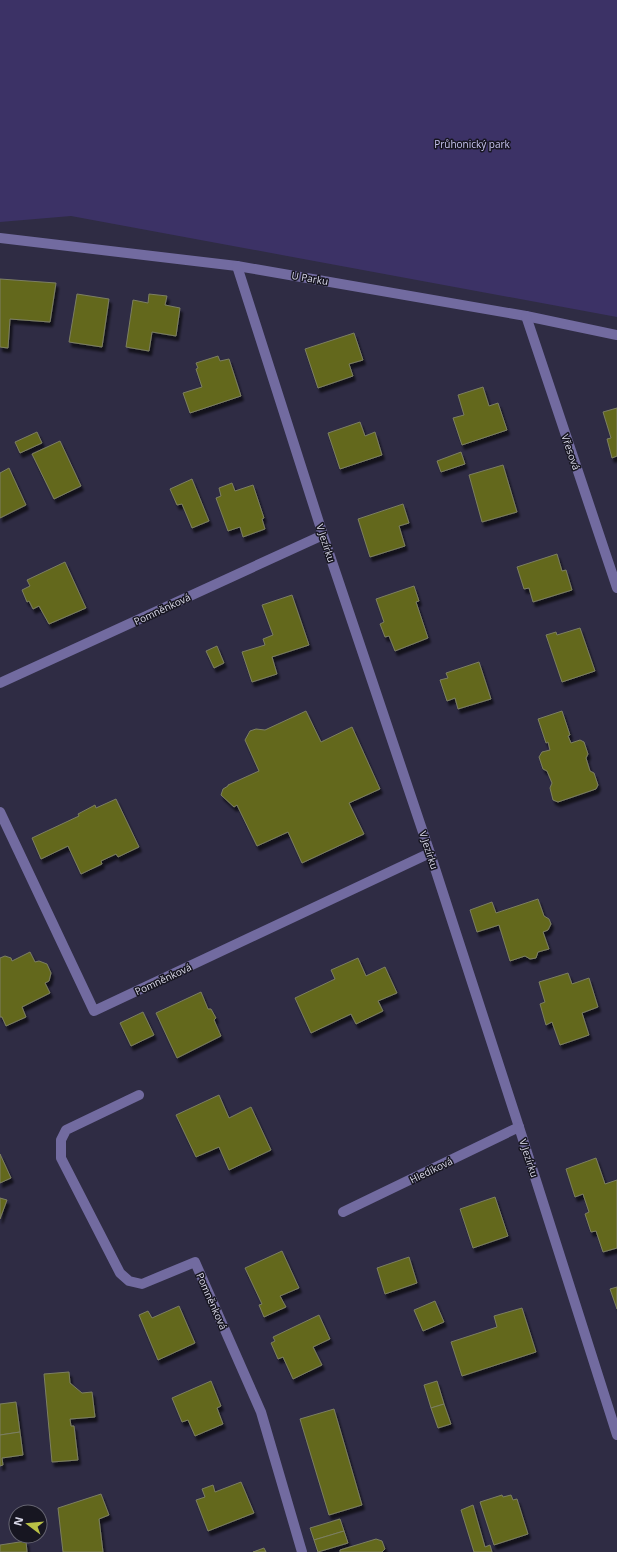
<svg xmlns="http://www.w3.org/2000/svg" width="617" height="1552" font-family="'Open Sans',sans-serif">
<defs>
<filter id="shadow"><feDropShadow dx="2.5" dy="4.5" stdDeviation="1" flood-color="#0009"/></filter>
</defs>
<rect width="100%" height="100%" fill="#2f2c44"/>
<path fill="#3c3266" d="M0,0H617V317L71,216L0,222Z"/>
<g fill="#64681c" stroke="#7c7f62" filter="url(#shadow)">
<path d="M0,279L56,283L50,322L10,319L8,348L0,347Z"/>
<path d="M77,294L109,299L102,347L69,342Z"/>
<path d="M149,294L167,296L165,305L180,308L176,336L152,332L149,351L126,347L133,300L148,303Z"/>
<path d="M354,333L363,360L349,364L353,376L318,388L305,349Z"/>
<path d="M218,356L220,361L229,359L241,396L190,413L183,393L202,387L196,369L198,368L196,363Z"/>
<path d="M483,387L489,406L498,403L507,430L462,445L453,418L464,415L458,395Z"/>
<path d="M617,408V456L612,458L607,439L611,438L603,412Z"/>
<path d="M360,422L365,436L375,432L382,455L340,469L328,433Z"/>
<path d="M37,432L42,443L20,453L15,442Z"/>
<path d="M60,441L81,486L54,499L32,454Z"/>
<path d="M461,452L465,464L441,472L437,461Z"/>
<path d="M503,465L517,512L482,522L469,475Z"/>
<path d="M9,468L26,505L0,518V473Z"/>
<path d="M192,479L209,521L192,528L182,504L177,505L170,489Z"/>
<path d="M232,483L235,491L253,485L264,518L262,519L265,529L243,537L240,527L228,531L216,498L221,496L219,488Z"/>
<path d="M403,504L409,523L399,526L405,546L370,557L358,519Z"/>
<path d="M557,554L562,571L566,570L572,590L533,602L529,588L524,589L517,567Z"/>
<path d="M65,562L86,608L49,624L39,606L33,609L29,601L27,602L22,590L30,586L27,580Z"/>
<path d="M414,586L419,601L416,602L428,638L395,651L389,636L385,637L380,624L384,622L376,599Z"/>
<path d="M292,595L309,645L272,657L277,674L252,682L242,652L265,645L263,639L273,635L262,605Z"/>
<path d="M580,628L595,671L562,682L546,635L556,632L557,635Z"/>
<path d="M217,646L224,663L214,668L206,651Z"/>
<path d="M479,662L491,699L458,709L455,698L447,701L440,680L448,678L446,673Z"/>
<path d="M306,711L321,742L352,727L380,789L349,803L364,834L302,863L288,832L257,846L237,805L234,807L221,795L223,789L228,786V785L259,771L245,740L250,731L256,729L265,730Z"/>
<path d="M562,711L570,735L568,736L571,743L580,740L584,742L588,754L586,758L590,771L594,773L598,785L596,789L558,802L553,800L550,788L552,783L547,771L543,769L539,757L542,752L550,750L548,742L546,743L538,719Z"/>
<path d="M116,799L139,847L118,857L116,854L101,861L102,864L81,874L68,846L41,859L32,838L79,816L78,814L95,805L96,808Z"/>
<path d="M538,899L544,916L549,919L551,924L548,930L543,932L549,949L538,952L536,958L530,959L525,956L510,961L499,925L477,932L470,910L492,902L496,913Z"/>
<path d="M30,952L35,962L39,961L47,964L51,973L49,981L45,983L50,993L22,1007L26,1017L6,1026L2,1017H0V958L5,956L11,958L12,961Z"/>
<path d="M358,958L366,976L385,967L397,993L378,1001L383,1011L356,1024L351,1014L311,1033L295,998L335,979L331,970Z"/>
<path d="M568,973L572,984L589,978L598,1007L582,1013L589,1035L560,1045L552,1022L546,1025L540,1004L545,1002L539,982Z"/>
<path d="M201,992L208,1009H211L216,1018L214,1020L221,1036L177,1058L156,1013Z"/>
<path d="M143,1012L154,1035L131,1046L120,1023Z"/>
<path d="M219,1095L229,1118L251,1107L271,1150L229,1170L219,1147L196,1157L176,1115Z"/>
<path d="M0,1154L11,1178L0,1183Z"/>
<path d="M596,1158L605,1184L617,1180V1248L603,1252L596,1231L591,1232L585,1214L589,1212L583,1194L575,1197L566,1169Z"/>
<path d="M495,1197L508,1236L473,1248L460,1209Z"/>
<path d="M0,1198L7,1200L0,1219Z"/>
<path d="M282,1251L299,1288L280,1296L286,1307L264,1317L259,1305L262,1304L245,1268Z"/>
<path d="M409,1257L417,1283L385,1294L377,1268Z"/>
<path d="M617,1287V1309L610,1289Z"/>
<path d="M435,1301L444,1322L423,1331L414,1310Z"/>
<path d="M179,1306L195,1343L158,1360L139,1315L148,1311L152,1318Z"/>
<path d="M522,1308L536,1352L462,1376L451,1342L497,1327L494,1316Z"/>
<path d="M319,1315L330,1339L313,1347L322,1365L293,1379L283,1357L278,1359L271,1343L275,1341L273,1337Z"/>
<path d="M69,1372L70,1383L82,1393L92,1392L95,1417L70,1419L71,1426H74L78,1460L52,1462L44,1374Z"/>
<path d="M211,1381L221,1406L217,1408L223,1424L195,1436L188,1420L182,1422L172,1398Z"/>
<path d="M437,1381L444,1404L431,1408L424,1385Z"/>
<path d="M16,1402L20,1432L0,1435V1404Z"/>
<path d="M444,1404L451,1424L438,1428L431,1408Z"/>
<path d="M334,1409L362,1505L329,1515L300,1419Z"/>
<path d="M20,1432L23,1455L2,1458L3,1465L0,1466V1435Z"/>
<path d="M241,1482L254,1513L208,1531L196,1500L205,1497L202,1489L213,1485L215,1492Z"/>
<path d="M101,1494L109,1515L99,1519L103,1552H63L58,1508Z"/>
<path d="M502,1495L503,1497L511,1495L513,1500L517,1499L528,1534L494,1545L480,1502Z"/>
<path d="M473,1505L485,1547L490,1545L492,1552H474L461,1510Z"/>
<path d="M340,1519L344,1531L314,1540L310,1528Z"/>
<path d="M344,1531L348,1543L318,1552L314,1540Z"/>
<path d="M376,1539L382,1541L385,1549L382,1552H340V1550Z"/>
<path d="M26,1541L27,1552H0V1545Z"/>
<path d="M264,1548L266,1552H253Z"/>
</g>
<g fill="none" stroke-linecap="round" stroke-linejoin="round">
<g stroke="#726ba0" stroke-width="10">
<path d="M0,238L237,266L526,316L617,335"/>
<path d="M237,266L323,535L430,853L519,1127L617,1435"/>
<path d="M526,316L617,588"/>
<path d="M0,683L323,535"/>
<path d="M0,812L94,1011L430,853"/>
<path d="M139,1095L66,1130L61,1140V1158L120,1273L129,1281L142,1284L195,1262L261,1412L302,1552"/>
<path d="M343,1212L519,1127"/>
</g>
</g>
<g text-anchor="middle" stroke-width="3" stroke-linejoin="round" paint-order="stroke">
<g font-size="10" fill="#c8c4f0" stroke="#171621">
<text x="472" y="148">Průhonický park</text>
</g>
<g font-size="10" fill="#dbdaea" stroke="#171621">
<text transform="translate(310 278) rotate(10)" y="4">U Parku</text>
<text transform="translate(571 452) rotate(71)" y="4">Vřesová</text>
<text transform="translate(326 543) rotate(72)" y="4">V Jezírku</text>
<text transform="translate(162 609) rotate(-25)" y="4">Pomněnková</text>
<text transform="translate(429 850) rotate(72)" y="4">V Jezírku</text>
<text transform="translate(163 979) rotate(-25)" y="4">Pomněnková</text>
<text transform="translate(529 1158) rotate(72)" y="4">V Jezírku</text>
<text transform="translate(431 1170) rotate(-26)" y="4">Hledíková</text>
<text transform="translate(212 1301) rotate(66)" y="4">Pomněnková</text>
</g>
</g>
<g transform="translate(28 1524) rotate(286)"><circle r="19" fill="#171621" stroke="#656471"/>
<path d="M0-3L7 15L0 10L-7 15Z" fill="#b9c046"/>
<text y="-6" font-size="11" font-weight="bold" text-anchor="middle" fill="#dbdaea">N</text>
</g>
</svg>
